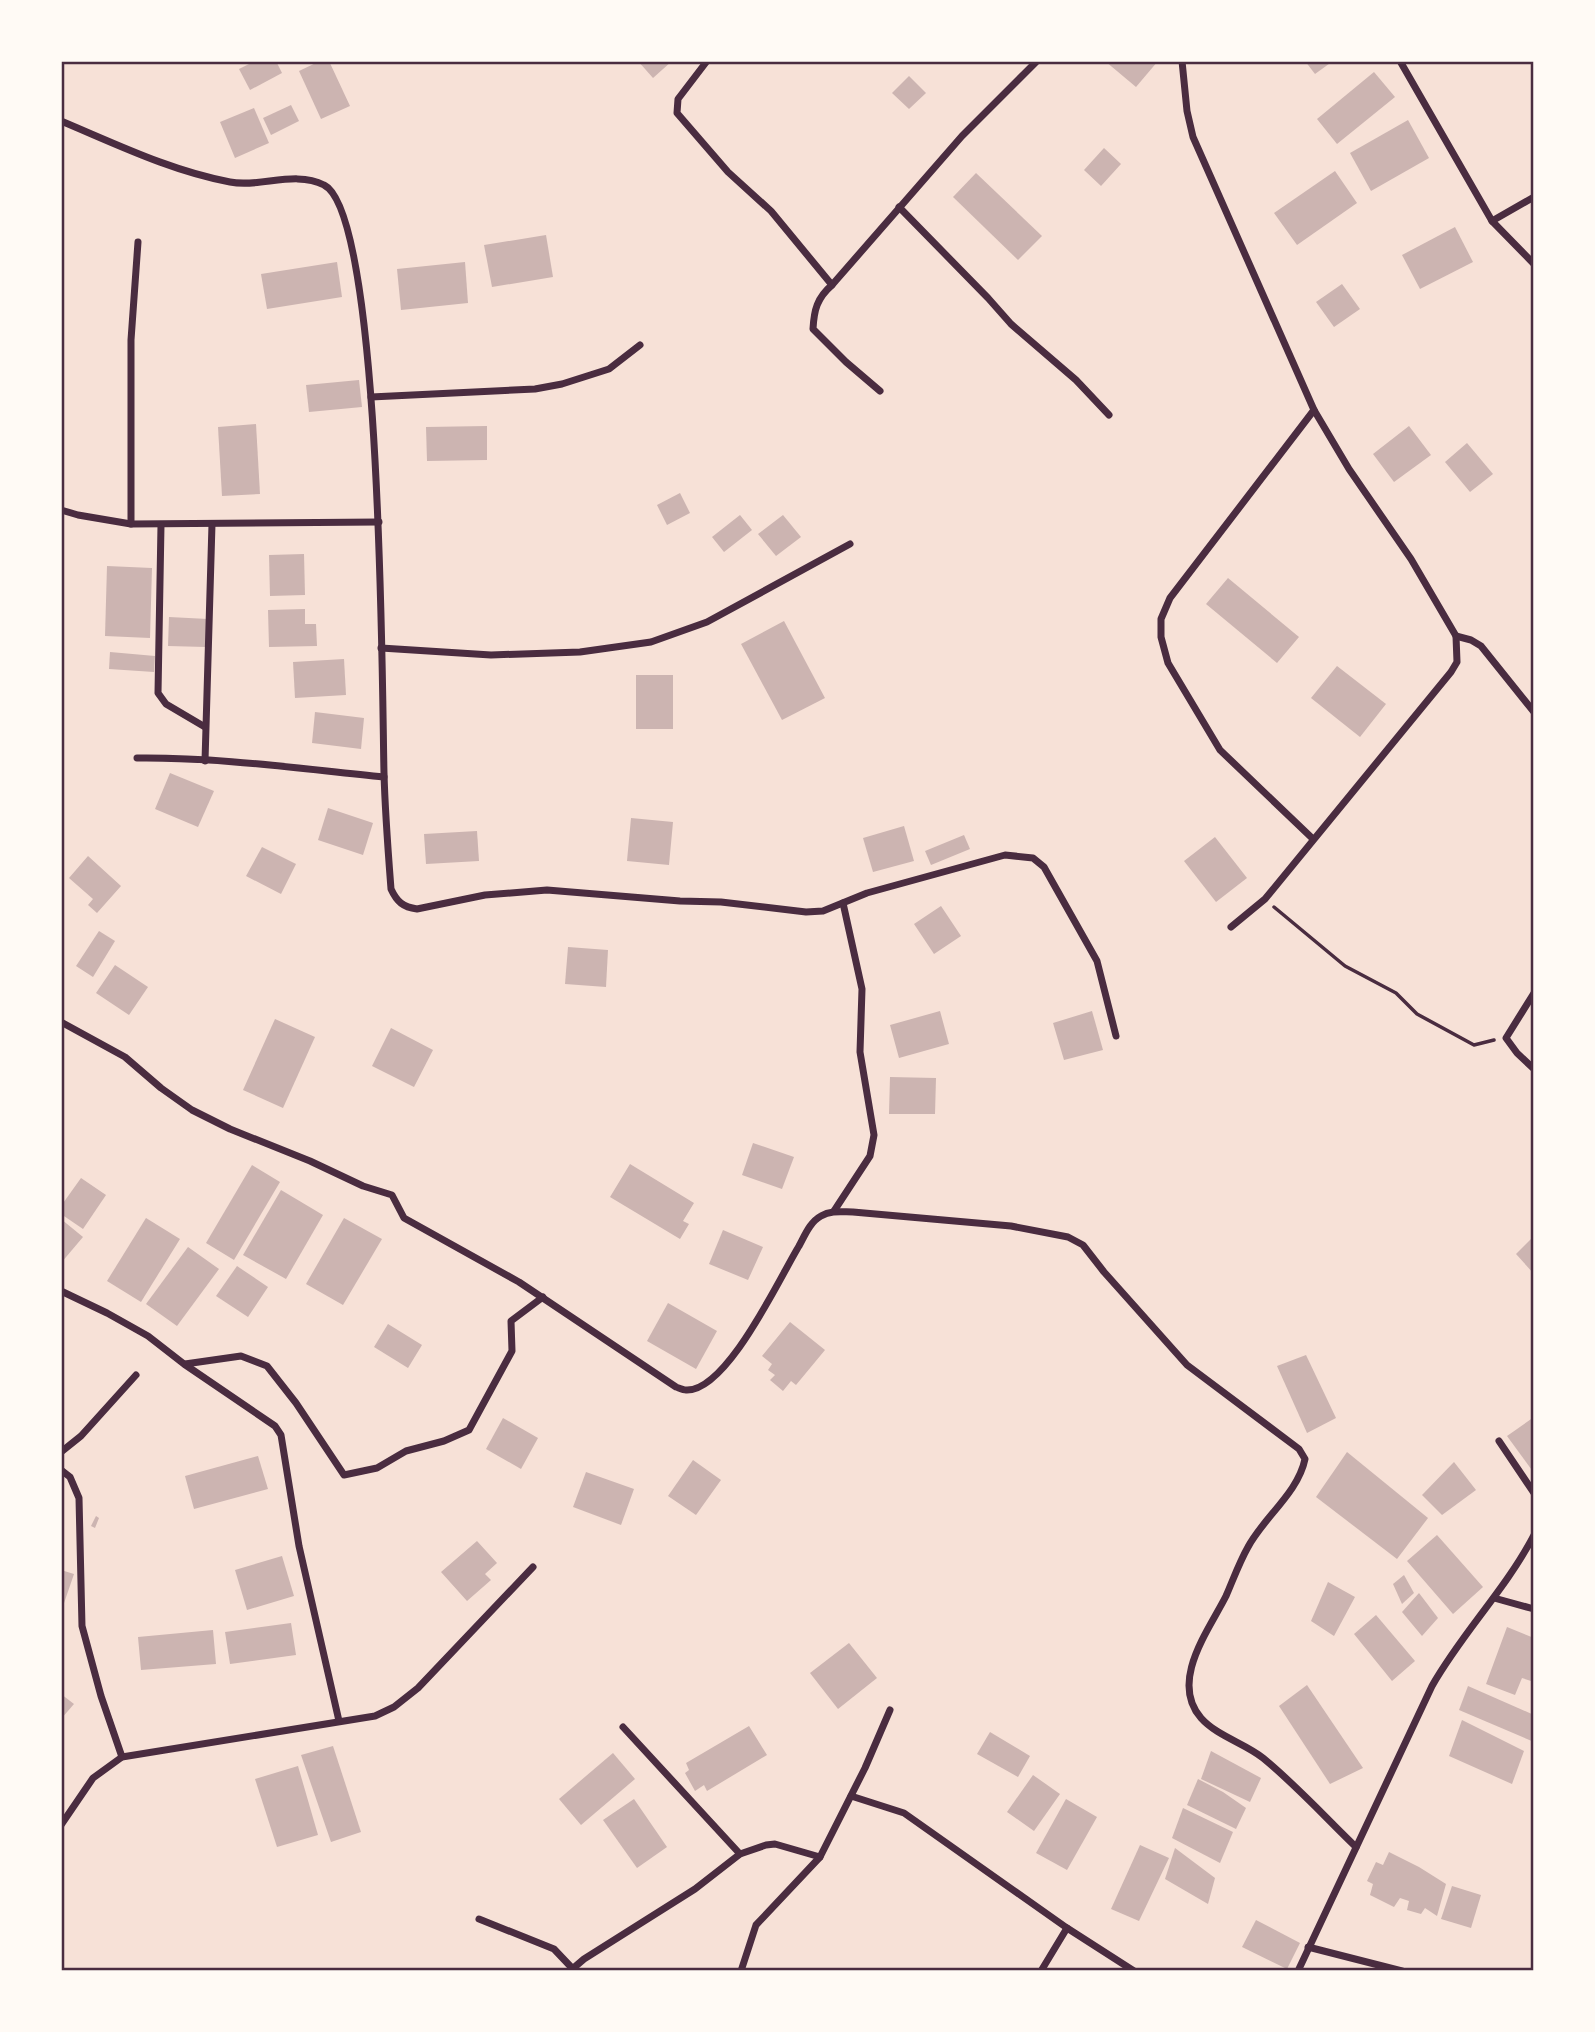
<svg xmlns="http://www.w3.org/2000/svg" width="1595" height="2032" font-family="'Golos Text',sans-serif">
<rect width="100%" height="100%" fill="#f7e1d7"/>
<g fill="#ccb4b1">
<path d="M255,61H276L282,73L250,90L239,69Z"/>
<path d="M320,61H329L350,106L321,119L299,71Z"/>
<path d="M638,61H672L653,78Z"/>
<path d="M1105,61H1158L1136,87Z"/>
<path d="M1305,61H1333L1315,74Z"/>
<path d="M1374,72L1395,97L1337,144L1317,119Z"/>
<path d="M909,76L926,93L909,109L892,93Z"/>
<path d="M291,105L299,121L271,135L263,118Z"/>
<path d="M254,108L269,143L235,158L220,122Z"/>
<path d="M1408,120L1429,158L1371,191L1350,153Z"/>
<path d="M1104,148L1121,164L1101,186L1084,170Z"/>
<path d="M1335,171L1357,203L1297,245L1274,213Z"/>
<path d="M976,173L1042,236L1018,260L953,197Z"/>
<path d="M1455,227L1473,262L1420,289L1402,255Z"/>
<path d="M546,235L553,277L492,287L484,245Z"/>
<path d="M337,262L342,297L267,309L261,274Z"/>
<path d="M465,262L468,303L401,310L397,269Z"/>
<path d="M1342,284L1360,309L1334,327L1316,302Z"/>
<path d="M359,380L362,407L309,412L306,385Z"/>
<path d="M256,424L260,494L222,496L218,427Z"/>
<path d="M487,426V460L427,461L426,427Z"/>
<path d="M1409,426L1431,455L1394,482L1373,454Z"/>
<path d="M1467,443L1493,474L1470,492L1445,462Z"/>
<path d="M680,493L690,513L667,525L657,505Z"/>
<path d="M740,515L752,530L724,552L712,537Z"/>
<path d="M783,515L801,537L776,556L758,534Z"/>
<path d="M304,554L305,595L270,596L269,555Z"/>
<path d="M107,566L152,568L150,638L105,636Z"/>
<path d="M1228,578L1299,637L1277,663L1206,604Z"/>
<path d="M305,609V624H316L317,646L269,647L268,610Z"/>
<path d="M169,617L208,619L206,647L168,646Z"/>
<path d="M784,621L825,698L782,720L741,644Z"/>
<path d="M110,652L155,656L154,672L109,669Z"/>
<path d="M344,659L346,695L295,698L293,662Z"/>
<path d="M1337,666L1386,704L1360,737L1311,698Z"/>
<rect x="636" y="675" width="37" height="54"/>
<path d="M315,712L364,718L361,749L312,743Z"/>
<path d="M170,773L214,791L198,827L155,809Z"/>
<path d="M328,808L373,823L363,855L318,840Z"/>
<path d="M631,818L673,822L669,865L627,861Z"/>
<path d="M904,826L914,861L873,872L863,838Z"/>
<path d="M477,831L479,861L426,864L424,834Z"/>
<path d="M964,835L970,849L931,865L925,851Z"/>
<path d="M1215,837L1247,878L1216,902L1184,861Z"/>
<path d="M262,847L296,864L281,894L246,876Z"/>
<path d="M88,856L121,886L97,913L88,905L93,899L69,878Z"/>
<path d="M941,906L961,936L934,954L914,924Z"/>
<path d="M99,931L115,941L93,977L76,966Z"/>
<path d="M568,947L608,950L606,987L565,984Z"/>
<path d="M115,965L148,987L129,1015L96,993Z"/>
<path d="M940,1011L949,1044L899,1058L890,1025Z"/>
<path d="M1092,1011L1103,1050L1064,1060L1053,1023Z"/>
<path d="M275,1019L315,1037L283,1108L243,1090Z"/>
<path d="M391,1028L433,1050L414,1087L372,1066Z"/>
<path d="M890,1077L936,1078L935,1114H889Z"/>
<path d="M753,1143L794,1157L782,1189L742,1175Z"/>
<path d="M630,1164L694,1203L683,1221L689,1224L680,1239L610,1197Z"/>
<path d="M252,1165L280,1182L234,1260L206,1243Z"/>
<path d="M81,1178L106,1195L83,1229L61,1214V1206Z"/>
<path d="M281,1190L323,1215L286,1279L243,1255Z"/>
<path d="M146,1218L180,1239L141,1302L107,1281Z"/>
<path d="M344,1218L382,1239L343,1305L306,1284Z"/>
<path d="M61,1219L83,1237L61,1263Z"/>
<path d="M723,1230L763,1247L748,1280L709,1264Z"/>
<path d="M1534,1236V1274L1516,1254Z"/>
<path d="M188,1247L219,1269L177,1326L146,1304Z"/>
<path d="M237,1266L268,1287L248,1317L216,1296Z"/>
<path d="M668,1303L717,1331L696,1369L647,1341Z"/>
<path d="M790,1322L825,1350L796,1385L791,1381L783,1391L770,1380L775,1375L768,1370L772,1364L762,1356Z"/>
<path d="M388,1324L422,1345L408,1368L374,1347Z"/>
<path d="M1306,1355L1336,1418L1307,1433L1277,1366Z"/>
<path d="M1534,1417V1473L1507,1436Z"/>
<path d="M503,1418L538,1438L521,1469L486,1449Z"/>
<path d="M1347,1452L1428,1518L1397,1559L1316,1497Z"/>
<path d="M258,1456L268,1489L194,1509L185,1476Z"/>
<path d="M693,1460L721,1480L696,1515L668,1496Z"/>
<path d="M1454,1462L1476,1490L1442,1515L1422,1495Z"/>
<path d="M586,1472L634,1489L621,1525L573,1507Z"/>
<path d="M96,1516L99,1518L95,1528L91,1526Z"/>
<path d="M1437,1535L1483,1587L1453,1614L1407,1561Z"/>
<path d="M477,1541L497,1563L485,1574L491,1580L467,1601L441,1572Z"/>
<path d="M282,1556L294,1596L247,1610L235,1570Z"/>
<path d="M61,1570L74,1574L62,1609L61,1608Z"/>
<path d="M1404,1575L1414,1593L1402,1604L1393,1584Z"/>
<path d="M1328,1582L1355,1597L1334,1636L1311,1621Z"/>
<path d="M1419,1593L1438,1618L1422,1636L1402,1612Z"/>
<path d="M1376,1615L1415,1661L1392,1681L1354,1634Z"/>
<path d="M291,1623L296,1655L230,1664L225,1632Z"/>
<path d="M1507,1627L1534,1638L1532,1651L1534,1672L1531,1681L1522,1678L1515,1695L1486,1684Z"/>
<path d="M213,1630L216,1664L141,1670L138,1637Z"/>
<path d="M849,1643L877,1678L838,1709L810,1673Z"/>
<path d="M1307,1685L1363,1768L1330,1784L1279,1706Z"/>
<path d="M1468,1686L1534,1715V1742L1459,1710Z"/>
<path d="M61,1694L74,1704L61,1719Z"/>
<path d="M1462,1720L1524,1751L1512,1784L1449,1756Z"/>
<path d="M749,1726L767,1755L707,1791L704,1785L695,1791L685,1773L689,1770L686,1763Z"/>
<path d="M990,1732L1030,1756L1018,1777L977,1754Z"/>
<path d="M333,1746L361,1832L331,1842L301,1755Z"/>
<path d="M1211,1751L1261,1778L1250,1802L1201,1779Z"/>
<path d="M613,1753L635,1779L581,1825L559,1799Z"/>
<path d="M298,1766L318,1835L277,1847L255,1779Z"/>
<path d="M1033,1775L1060,1794L1034,1831L1007,1812Z"/>
<path d="M1198,1779L1223,1792L1246,1808L1236,1829L1187,1805Z"/>
<path d="M634,1799L667,1847L637,1868L603,1820Z"/>
<path d="M1066,1799L1097,1817L1067,1870L1036,1853Z"/>
<path d="M1183,1808L1233,1832L1220,1863L1172,1838Z"/>
<path d="M1140,1845L1169,1858L1139,1921L1111,1909Z"/>
<path d="M1175,1848L1215,1878L1208,1904L1165,1879Z"/>
<path d="M1389,1852L1419,1867L1446,1884L1437,1916L1425,1908L1421,1914L1407,1910L1409,1901L1400,1898L1394,1907L1370,1895L1373,1884L1367,1881L1376,1862L1383,1865Z"/>
<path d="M1452,1886L1481,1895L1471,1928L1441,1919Z"/>
<path d="M1256,1920L1300,1943L1287,1969L1242,1947Z"/>
</g>
<g fill="none" stroke-linecap="round" stroke-linejoin="round">
<path stroke="#4a2c40" stroke-width="3.5" d="M1274,907L1345,966L1396,993L1417,1014L1474,1045L1494,1040"/>
<g stroke="#4a2c40" stroke-width="7">
<path d="M707,61L678,99L677,113L728,172L771,211L832,285"/>
<path d="M1182,61L1187,111L1193,137L1314,410L1349,469L1411,559L1456,636L1457,662L1451,672L1265,899L1231,927"/>
<path d="M1400,61L1492,221L1534,264"/>
<path d="M61,121C116,144 171,171 230,182C260,188 295,170 324,185C382,213 382,693 384,773C385,812 388,850 391,889C397,902 403,907 417,909L485,895L547,890L680,901L721,902L806,912L823,911L867,893L1005,855L1033,858L1044,867L1097,961L1116,1036"/>
<path d="M899,207L988,298L1011,324L1076,380L1109,415"/>
<path d="M1492,221L1534,197"/>
<path d="M880,391L846,362L813,329C814,310 817,298 832,285L962,136L1037,61"/>
<path d="M371,397L535,389L562,384L609,369L640,345"/>
<path d="M61,510L78,515L131,524L379,522"/>
<path d="M131,524V340L138,242"/>
<path d="M161,525L158,693L166,704L205,727"/>
<path d="M1456,636L1471,640L1481,646L1534,712"/>
<path d="M381,648L491,655L580,652L651,642L707,622L850,544"/>
<path d="M137,758C219,757 302,769 384,777"/>
<path d="M205,761L212,524"/>
<path d="M1312,838L1220,750L1168,663L1161,637V619L1170,598L1314,410"/>
<path d="M1534,993L1506,1038L1517,1053L1534,1069"/>
<path d="M61,1022L125,1057L161,1088L192,1110L230,1129L310,1161L363,1186L392,1195L404,1218L519,1282L676,1387C679,1388 683,1390 686,1390C727,1392 780,1277 799,1246C805,1235 810,1222 821,1216C831,1210 842,1212 853,1212L1011,1226L1068,1237L1083,1245L1104,1272L1187,1365L1299,1449L1305,1459C1298,1493 1264,1517 1248,1547C1239,1563 1233,1580 1226,1596C1209,1630 1169,1681 1201,1718C1217,1736 1244,1743 1263,1758C1296,1785 1325,1817 1356,1847"/>
<path d="M834,1211L870,1156L874,1135L860,1052L862,989L843,903"/>
<path d="M61,1291L107,1313L148,1336L184,1364L275,1426L281,1435L299,1546L339,1721"/>
<path d="M185,1364L241,1356L267,1366L296,1403L344,1475L377,1468L406,1451L444,1441L469,1430L512,1351L511,1321L543,1297"/>
<path d="M1499,1441L1534,1493"/>
<path d="M61,1452L81,1436L136,1375"/>
<path d="M61,1470L70,1477L79,1498L82,1626L101,1696L122,1757"/>
<path d="M1494,1598L1534,1609"/>
<path d="M623,1727L740,1854"/>
<path d="M851,1796L904,1813L1067,1928L1134,1971"/>
<path d="M61,1825L93,1778L122,1757L375,1716L394,1707L418,1688L533,1567"/>
<path d="M479,1919L554,1949L572,1968"/>
<path d="M1308,1947L1402,1971"/>
<path d="M570,1971L584,1959L695,1889L740,1854L766,1845L775,1844L820,1857"/>
<path d="M741,1971L756,1925L820,1857L865,1768L890,1710"/>
<path d="M1041,1971L1067,1928"/>
<path d="M1298,1971L1432,1686C1462,1633 1506,1589 1534,1535"/>
</g>
</g>
<rect width="1595" height="2032" fill="none" stroke="#fffaf5" stroke-width="126"/>
<rect x="63" y="63" width="1469" height="1906" fill="none" stroke="#4a2c40" stroke-width="2.5"/>
</svg>
